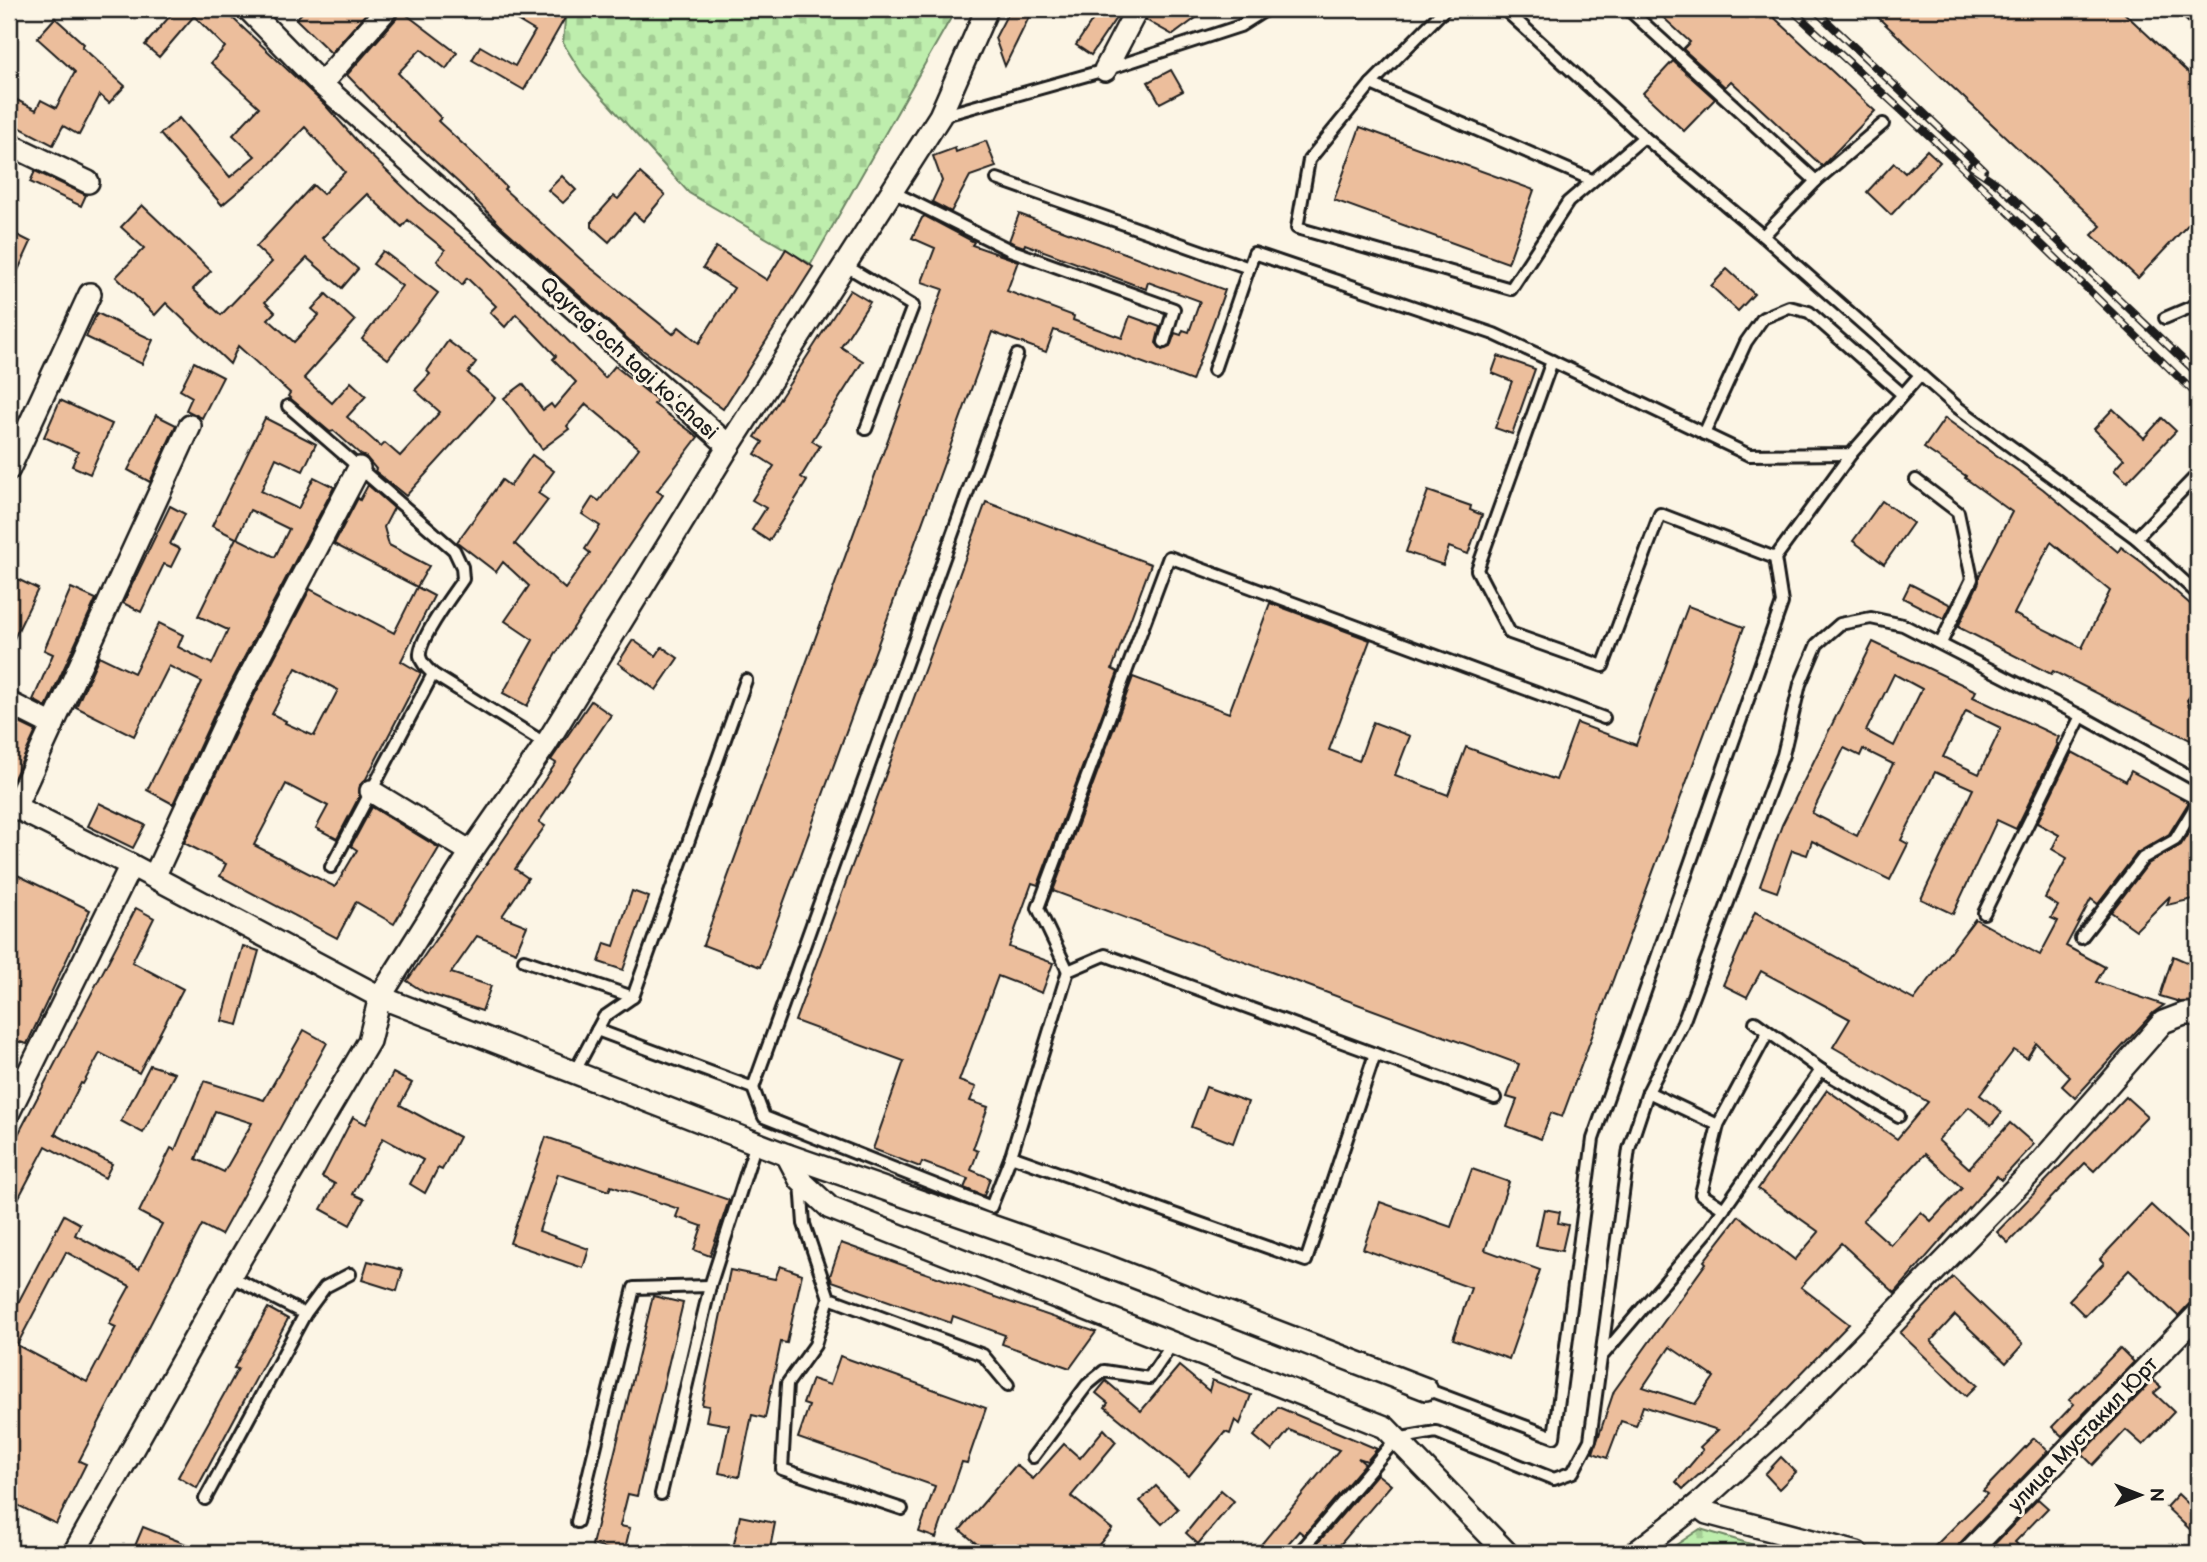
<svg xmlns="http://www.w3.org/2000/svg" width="2207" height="1562" font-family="'Balsamiq Sans',sans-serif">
<defs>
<pattern id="cemetery-stones" width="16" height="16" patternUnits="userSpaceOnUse" patternTransform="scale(1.75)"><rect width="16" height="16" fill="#beeead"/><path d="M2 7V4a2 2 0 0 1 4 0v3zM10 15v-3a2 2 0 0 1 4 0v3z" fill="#a3cc94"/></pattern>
</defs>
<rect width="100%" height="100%" fill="#fcf5e5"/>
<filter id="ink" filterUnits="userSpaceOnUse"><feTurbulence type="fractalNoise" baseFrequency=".0143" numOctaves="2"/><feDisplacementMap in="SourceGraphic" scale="14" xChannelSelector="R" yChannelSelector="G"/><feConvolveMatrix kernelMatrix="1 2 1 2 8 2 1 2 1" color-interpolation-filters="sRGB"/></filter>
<g filter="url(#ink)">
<g fill="url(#cemetery-stones)" stroke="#6d8564" stroke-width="2">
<path d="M566,9H956L811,264L689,193L584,77L563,43Z"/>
<path d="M1700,1529L1781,1553H1664Z"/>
</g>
<g fill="#ecbe9c" stroke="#1c1c1c" stroke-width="2" fill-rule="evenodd">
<path d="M176,9H223L325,105L364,149L422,205L485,257L605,378L615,366L657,400L654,404L698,437L657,491L663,495L555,655L527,706L503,693L533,640L505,621L529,586L503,562L496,572L457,542L502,480L510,486L532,455L554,471L538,493L548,500L515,544L565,589L590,553L585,549L600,526L582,514L593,497L599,501L639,448L586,404L567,426L569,429L542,449L504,398L523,384L543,410L551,404L554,408L576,382L553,359L556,356L516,314L505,327L490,312L496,306L467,278L462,285L437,261L445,250L408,220L402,227L367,194L322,238L358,269L342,288L307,258L265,302L275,312L268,319L294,342L319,315L312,309L326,294L355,321L304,378L332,403L351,382L366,396L347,417L381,447L385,443L400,456L440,412L415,390L430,374L427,371L448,341L476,362L468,373L495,398L406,496L375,471L376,469L366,457L361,455L334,431L330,432L291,399L288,396L290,393L238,346L230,364L166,303L155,315L116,277L144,248L121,227L142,205L211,271L193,289L221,315L272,262L256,247L313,185L323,194L345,172L305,127L267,167L222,205L160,134L179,118L230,177L255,156L233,135L259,107L211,63L225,47L194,16L159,57L145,45Z"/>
<path d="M306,9H370L331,53L296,19Z"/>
<path d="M399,9L457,53L446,69L421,49L398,73L441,118L438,121L481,161L506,187L504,189L586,264L673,334L679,327L699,343L734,288L703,268L716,247L767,280L786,249L813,267L723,409L629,340L500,225L460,184L415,143L414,144L347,75L396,19Z"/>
<path d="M498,9H570L524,90L472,60L480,46L515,66L535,31Z"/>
<path d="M1010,9H1033L1005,66L995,38Z"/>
<path d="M1100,9H1122L1091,55L1076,45Z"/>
<path d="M1150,9H1167L1174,12L1179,9H1208L1173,35L1146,20Z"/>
<path d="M1654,9H1765L1875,111L1822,166L1731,81L1725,87L1683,49L1690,42Z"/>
<path d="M1869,9H2120L2198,82V214L2138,278L2092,235L2101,226Z"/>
<path d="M55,18L84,44L82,47L125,86L109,103L100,95L79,135L63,126L53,145L9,122V96L36,110L41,100L56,108L75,72L37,38Z"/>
<path d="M1673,61L1715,99L1684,131L1643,93Z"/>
<path d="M1171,70L1183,91L1160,103L1148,82Z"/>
<path d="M1360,127L1534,190L1508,263L1334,200Z"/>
<path d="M986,141L996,167L970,176L951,212L932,202L942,181L933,156L955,148L956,152Z"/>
<path d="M1927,150L1940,162L1891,215L1867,192L1894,163L1905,173Z"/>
<path d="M35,171L86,195L81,206L30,182Z"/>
<path d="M640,173L665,195L643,221L634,213L609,242L592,227V221L614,196L618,199Z"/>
<path d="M562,176L576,190L563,203L548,190Z"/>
<path d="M1019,214L1225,290L1192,381L1054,330L1046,352L992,332L760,967L703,945L943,289L922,282L935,248L912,238L922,218L925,216L974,242L972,245L1018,261L1007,291L1074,316L1073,320L1122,338L1130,316L1160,327L1156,343L1162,350L1170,347L1175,333L1181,335L1183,330L1189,332L1200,301L1148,282L1146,289L1025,244L1024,247L1013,243L1009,241Z"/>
<path d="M9,231L31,242L9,290Z"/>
<path d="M383,251L438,293L388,359L362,339L402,286L373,264Z"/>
<path d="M1727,269L1754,294L1738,311L1711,286Z"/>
<path d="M850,290L870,302L841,347L863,361L812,441L820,446L801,477L807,481L769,541L752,530L766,508L752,500L774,466L755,454L763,442L755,437Z"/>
<path d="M97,313L153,340L142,364L86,337Z"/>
<path d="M1498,356L1535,369L1512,434L1495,428L1512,381L1492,373Z"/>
<path d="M194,362L223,377L202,418L186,410L192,397L180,390Z"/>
<path d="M60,400L112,424L90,474L72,466L78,452L44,437Z"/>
<path d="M2113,409L2144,438L2162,418L2176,431L2127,482L2114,470L2124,459L2094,429Z"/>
<path d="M156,415L176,425L150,482L128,470Z"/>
<path d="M265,418L316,444L303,471L276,458L261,491L298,509L314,477L334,487L215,713L173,804L147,790L202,682L169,666L134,736L76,707L99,656L134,673L159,623L183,635L178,647L212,664L228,630L198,616L236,538L212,526ZM250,510L289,529L275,557L237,538Z"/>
<path d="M1945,418L2043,489L2118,552L2121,547L2143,563L2198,611V694H2192L2187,700L2189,707L2198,712V744L2053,671L2051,674L1958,627L1979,582V576L2012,512L1965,478L1966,476L1924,448ZM2051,542L2110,591L2082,648L2014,614Z"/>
<path d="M368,485L394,508L384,527L389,545L429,566L417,587L334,544L358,498L360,500Z"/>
<path d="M1428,491L1471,506L1470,510L1482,515L1468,554L1449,547L1443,565L1406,552Z"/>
<path d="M1882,501L1913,523L1884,564L1853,541Z"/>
<path d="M986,502L1151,564L1112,669L1118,672L1038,885L1032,883L1009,947L1053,963L1042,993L998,976L959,1081L976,1087L970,1101L988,1107L973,1149L978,1151L971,1170L990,1178L984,1196L964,1188L968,1179L922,1162L920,1167L873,1149L904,1061L795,1021Z"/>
<path d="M170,506L185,514L170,544L180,549L171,567L164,564L141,612L123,603Z"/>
<path d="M9,575L38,589L9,649Z"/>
<path d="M1910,584L1951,605L1944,619L1903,598Z"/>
<path d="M417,587L434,596L401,661L421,673L366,779L360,785L359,797L337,839L316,828L328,806L286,784L254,845L335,887L357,850L351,846L372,807L439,848L394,924L356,902L337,938L220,876L226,864L184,843L239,725L310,589L394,633ZM296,668L338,690L314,736L285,723L286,721L272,714Z"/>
<path d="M71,588L96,599L46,707L33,700L53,654L44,650Z"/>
<path d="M1270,603L1370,640L1329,750L1359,761L1373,722L1410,736L1395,775L1448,795L1466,747L1556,780L1577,723L1636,745L1688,606L1744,627L1562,1117L1551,1113L1541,1139L1507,1126L1517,1100L1507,1097L1519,1064L1053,891L1133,677L1229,713Z"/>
<path d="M633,640L656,656L662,647L678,658L656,690L618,663Z"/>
<path d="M1873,642L1976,691L1973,697L2059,737L2056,743L2058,744L2016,829L1997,820L1953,914L1921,899L1973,789L1935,772L1901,840L1908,844L1890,880L1812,841L1807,855L1792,850L1777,892L1760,886L1782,825ZM1894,674L1922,689L1894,746L1866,731ZM1966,711L2001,728L1979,774L1943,757ZM1844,748L1860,756L1863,749L1893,764L1857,836L1812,813Z"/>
<path d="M591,701L611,715L539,822L545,826L515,869L528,878L502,916L527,926L516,952L477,936L451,973L491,986L482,1011L424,992L407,981L556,763L551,760Z"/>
<path d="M9,718L36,731L9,789Z"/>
<path d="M2072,752L2126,781L2131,771L2189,802L2169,834L2137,853L2098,904L2091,899L2066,946L2105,967L2096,982L2164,1005L2153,1013L2075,1098L2062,1086L2070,1077L2036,1043L2027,1058L2014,1050L1980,1095L2002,1112L1991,1125L1969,1107L1938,1140L1969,1168L2010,1123L2034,1144L2001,1180L1997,1176L1895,1293L1841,1243L1801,1287L1849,1324L1734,1443L1683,1489L1676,1482L1703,1450L1700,1447L1718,1430L1643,1406L1636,1426L1621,1421L1607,1458L1593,1453L1614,1391L1706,1263L1704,1261L1739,1216L1795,1260L1819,1232L1758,1189L1827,1090L1897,1139L1928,1102L1833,1047L1850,1019L1761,971L1747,997L1723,985L1755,912L1914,1000L1975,919L2040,955L2058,921L2051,918L2058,906L2045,898L2067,858L2052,849L2059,835L2037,823ZM1925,1154L1962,1188L1931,1221L1921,1212L1891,1245L1863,1220ZM1670,1347L1714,1377L1695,1404L1643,1387Z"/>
<path d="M99,803L145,825L133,848L88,826Z"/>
<path d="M2198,817V898L2167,905L2170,896L2136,930L2111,912L2148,864L2181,845Z"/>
<path d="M9,871L90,910L27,1044L9,1039Z"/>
<path d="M632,891L649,897L623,970L599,962L605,943L614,946Z"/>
<path d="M136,908L154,918L132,962L183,989L139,1073L100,1053L83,1084L81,1083L55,1134L112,1164L105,1178L46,1146L9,1216V1152Z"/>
<path d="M243,946L259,951L238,1025L222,1021Z"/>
<path d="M2173,956L2198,967V1001L2180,1002L2160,996Z"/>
<path d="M304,1030L327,1043L221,1235L202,1225L79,1461L86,1464L56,1524L9,1501V1320L64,1215L80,1224L75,1235L139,1269L162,1224L139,1212L171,1148L175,1150L204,1081L264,1100ZM215,1111L252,1123L224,1172L196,1159ZM66,1252L130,1286L109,1324L116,1327L87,1382L17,1345Z"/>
<path d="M150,1065L175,1073L143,1133L121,1121Z"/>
<path d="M393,1073L412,1083L400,1105L459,1137L442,1170L438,1168L425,1193L410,1184L423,1160L383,1138L353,1194L364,1199L350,1225L321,1209L335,1184L322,1177L353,1117L366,1124Z"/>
<path d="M1206,1087L1248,1102L1233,1143L1191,1127Z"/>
<path d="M2126,1097L2147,1116L2094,1171L2085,1163L2008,1243L1997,1232Z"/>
<path d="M546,1137L729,1200L710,1256L694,1250L702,1226L676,1217L679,1209L611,1186L609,1191L558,1174L539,1231L589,1249L583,1268L510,1243Z"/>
<path d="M1472,1169L1509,1182L1485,1250L1540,1270L1509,1359L1453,1339L1471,1288L1363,1249L1380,1202L1451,1227Z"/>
<path d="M2151,1205L2198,1249V1301L2189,1304L2178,1316L2129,1270L2085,1316L2069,1300L2104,1263L2100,1259Z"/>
<path d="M1544,1209L1560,1212L1558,1223L1568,1225L1562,1251L1536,1246Z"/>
<path d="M841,1243L914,1269L1096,1332L1070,1368L1002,1344L1005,1335L953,1316L951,1323L832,1281L830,1276Z"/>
<path d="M368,1261L403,1270L397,1291L362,1280Z"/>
<path d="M780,1266L802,1274L787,1343L781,1342L765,1418L752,1415L739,1477L719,1473L729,1425L706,1421L709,1406L702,1405L730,1270L775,1279Z"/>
<path d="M1953,1277L2023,1344L2006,1363L1955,1315L1931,1341L1977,1385L1966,1396L1900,1333Z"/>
<path d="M653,1296L683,1303L637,1496L628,1494L620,1526L630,1528L624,1553L592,1545Z"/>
<path d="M268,1308L288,1319L197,1488L178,1477L238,1369L234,1368Z"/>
<path d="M2120,1348L2134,1362L2062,1436L2052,1427L2074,1404L2069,1400Z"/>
<path d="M840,1356L986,1408L967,1463L962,1462L936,1538L919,1532L935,1486L798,1438L809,1406L803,1404L812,1379L830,1385Z"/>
<path d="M1179,1366L1209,1391L1212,1380L1251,1395L1240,1424L1235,1420L1230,1434L1225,1432L1189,1476L1105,1407L1108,1403L1096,1393L1106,1381L1141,1411Z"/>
<path d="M2153,1380L2161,1387L2154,1393L2174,1412L2143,1445L2126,1430L2093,1465L2082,1454Z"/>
<path d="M1278,1407L1377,1449L1367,1461L1358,1458L1365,1464L1304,1535L1299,1531L1280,1553H1254L1339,1450L1289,1430L1272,1451L1254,1436Z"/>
<path d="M1104,1429L1116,1442L1071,1496L1112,1529L1092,1553H988L960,1530L1016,1465L1033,1479L1064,1444L1080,1458Z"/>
<path d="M2034,1438L2048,1451L1959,1544L1955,1553H1928L1987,1494L1983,1491Z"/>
<path d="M1781,1457L1796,1472L1779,1489L1765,1474Z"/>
<path d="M1377,1474L1391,1485L1333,1553H1326L1316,1545Z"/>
<path d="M1156,1486L1178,1509L1162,1524L1140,1501Z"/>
<path d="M1221,1490L1234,1501L1198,1544L1186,1533Z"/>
<path d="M2178,1494L2198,1513V1537L2166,1507Z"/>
<path d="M2038,1499L2048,1508L2015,1542L2026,1553H1986Z"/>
<path d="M740,1516L775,1523L769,1553H732Z"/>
<path d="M143,1527L206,1552V1553H132Z"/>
</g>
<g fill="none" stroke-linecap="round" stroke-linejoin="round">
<defs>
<g id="service">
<path d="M1445,9L1371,84L1309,160L1297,228L1511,289L1568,202L1644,137"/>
<path d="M1504,9L1644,137L1763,236L1957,407L2136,538L2198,594"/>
<path d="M1628,9L1816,181"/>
<path d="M2184,9L2198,22"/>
<path d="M1371,84L1592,180"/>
<path d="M941,116L1105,70L1240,26L1267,9"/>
<path d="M997,179L1249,268"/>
<path d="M893,192L1010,250L1174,309L1164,342"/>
<path d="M1763,236L1816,181L1883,124"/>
<path d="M846,266L913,306L866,429"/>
<path d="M2165,318L2198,304"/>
<path d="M1552,361L1749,455L1851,454L1920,375"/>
<path d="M1214,370L1254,253L1494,334L1552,361L1477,570L1510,633L1603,666L1660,514L1775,558L1782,603L1593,1139L1554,1437L1426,1389"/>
<path d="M288,406L454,550L462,567L463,579C453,594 418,640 420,656C421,663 428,669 433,674L546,744"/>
<path d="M1704,434L1746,342L1763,318L1789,307L1809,312L1902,394"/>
<path d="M1916,480L1958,512L1972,579L1941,643"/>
<path d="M2136,538L2198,474"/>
<path d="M1775,558L1851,454"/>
<path d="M2195,701L2198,704"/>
<path d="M331,867L433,674"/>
<path d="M1984,913L2081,716"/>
<path d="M2081,938L2143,858L2175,840L2198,802"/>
<path d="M524,960L633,997"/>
<path d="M1068,971L1038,908L1169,557L1604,718"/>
<path d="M1755,1022L1821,1070"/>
<path d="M597,1030L753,1088L1017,355"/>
<path d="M575,1071L604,1017L633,997L746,680"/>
<path d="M753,1088L764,1117L991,1207L1011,1156L1068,971L1105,955L1495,1098"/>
<path d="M1648,1092L1718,1125"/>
<path d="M1011,1156L1306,1261L1375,1054"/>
<path d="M801,1183L804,1224L829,1298L983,1355L1008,1385"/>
<path d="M1724,1209L1701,1194L1718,1125L1768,1032"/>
<path d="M230,1276L305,1314"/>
<path d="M829,1298L815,1345L787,1384L782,1469L902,1509"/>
<path d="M1602,1356L1709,1230L1821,1070L1899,1116"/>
<path d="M1033,1457L1087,1385L1104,1371L1149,1378L1173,1343"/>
<path d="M661,1494L710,1286L756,1143"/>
<path d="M205,1499L305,1314L325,1287L350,1274"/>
<path d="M577,1522L634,1288L710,1286"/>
<path d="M1299,1553L1396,1439L1436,1432L1554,1479L1573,1472L1590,1440L1629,1149L1648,1092L1683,1023L1783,755L1800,684L1817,644L1840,624L1871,618L1903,625L2081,716L2198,781"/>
</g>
<g id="minor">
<path d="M248,9L321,84L729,446L940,116L987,9"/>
<path d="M1105,70L1137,9"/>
<path d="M321,84L386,10"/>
<path d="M9,144L88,182"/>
<path d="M9,469L90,294"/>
<path d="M9,703L53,725"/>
<path d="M371,791L471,852"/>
<path d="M9,804L131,865L380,997L787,1155L1109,1267L1426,1389"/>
<path d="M15,807L190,426"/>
<path d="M154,877L227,719L359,468"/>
<path d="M9,1112L131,865"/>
<path d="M787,1155L800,1180L830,1208L1385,1427L1507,1553"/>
<path d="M1697,1505L1707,1513L1857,1553"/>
<path d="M74,1553L230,1276L369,1041L380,997L471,852L546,744L729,446"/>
<path d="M1635,1553L1697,1505L1789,1421L2040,1163L2163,1022L2184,1014H2198"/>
<path d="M1968,1553L2198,1314"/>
</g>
</defs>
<use href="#service" stroke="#1c1c1c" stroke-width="16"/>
<use href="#minor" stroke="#1c1c1c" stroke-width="26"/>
<use href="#service" stroke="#fcf5e5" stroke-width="10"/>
<use href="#minor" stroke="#fcf5e5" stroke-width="21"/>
<defs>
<g id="rail">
<path d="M1791,9L1935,141L2198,396"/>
<path d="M1814,9L1984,170"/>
<path d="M1971,166L1999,185L2198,374"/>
</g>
</defs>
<use href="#rail" stroke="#1c1c1c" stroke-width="8"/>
<use href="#rail" stroke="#fcf5e5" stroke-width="5" stroke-dasharray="16" stroke-linecap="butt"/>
</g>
</g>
<g text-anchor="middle" stroke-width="6" stroke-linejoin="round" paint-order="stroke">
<g font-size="21" fill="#1c1c1c" stroke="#fcf5e5">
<text transform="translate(629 358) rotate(42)" y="7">Qayragʻoch tagi koʻchasi</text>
<text transform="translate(2083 1434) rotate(-46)" y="7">улица Мустакил Юрт</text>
</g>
</g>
<rect width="2207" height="1562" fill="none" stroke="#fcf5e5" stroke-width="35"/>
<rect x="18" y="18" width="2172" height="1527" fill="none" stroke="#1c1c1c" stroke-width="2.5" filter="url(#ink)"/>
<g transform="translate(2140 1495) rotate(90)" stroke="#fcf5e5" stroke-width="5" paint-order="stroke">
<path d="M0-5L12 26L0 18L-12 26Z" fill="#1c1c1c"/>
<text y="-10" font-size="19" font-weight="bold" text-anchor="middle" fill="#1c1c1c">N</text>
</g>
</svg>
